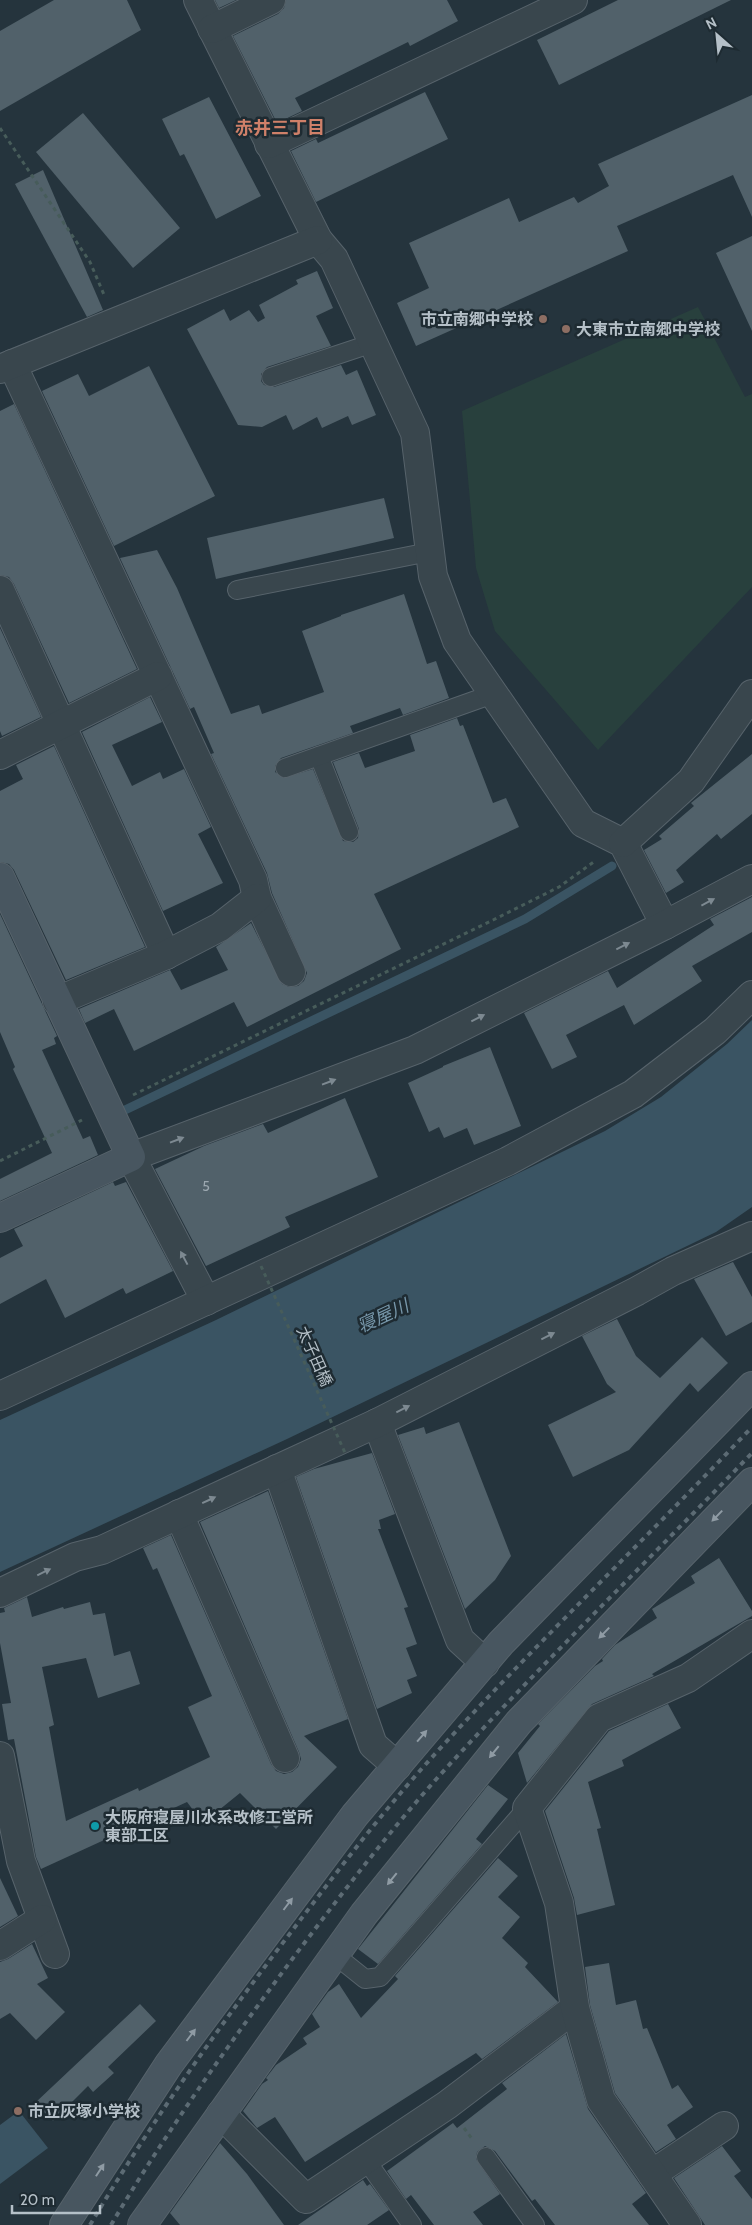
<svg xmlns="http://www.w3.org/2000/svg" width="752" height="2225" font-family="Cabin,'Noto Sans JP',sans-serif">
<rect width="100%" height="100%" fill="#25343d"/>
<path fill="#28403d" d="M698,307L745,397L752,394V587L598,750L495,631L476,568L462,411Z"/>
<g fill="#3a5463">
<path d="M752,1020V1207L716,1232L287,1439L0,1572V1420L216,1320L605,1131L661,1097L727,1044Z"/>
<path d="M19,2111L48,2148L0,2184V2125Z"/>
</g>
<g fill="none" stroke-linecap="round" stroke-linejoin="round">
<path stroke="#3a5463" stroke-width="9" d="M125,1110L525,919L612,866"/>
</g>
<g fill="#51616a">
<path d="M54,0H127L141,30L0,111V31Z"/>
<path d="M215,0H236L219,8Z"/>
<path d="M286,0H447L458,21L410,46L408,42L295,98L302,111L277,123L233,36L278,14L284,8Z"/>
<path d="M618,0H731L559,85L537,40Z"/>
<path d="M425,92L448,139L316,202L291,151L316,139L318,143Z"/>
<path d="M752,95V217L733,175L617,226L628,251L416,346L397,303L429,288L409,243L509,198L519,222L574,197L578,203L609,186L598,164Z"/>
<path d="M209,97L261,196L216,219L184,154L180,156L162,119Z"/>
<path d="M83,113L180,228L133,268L36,152Z"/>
<path d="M43,170L103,310L87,317L15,184Z"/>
<path d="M752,236V331L716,253Z"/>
<path d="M317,271L333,308L316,316L331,346L267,367L261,374V381L264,385L274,387L341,365L346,375L357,370L376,415L352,425L348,416L322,428L317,417L293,430L286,415L262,427L238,425L187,329L224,309L230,321L249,310L258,322L265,318L259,305L298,284L296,280Z"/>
<path d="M149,366L215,496L114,546L42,391L78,374L89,396Z"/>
<path d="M14,404L137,669L69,703L14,584L9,577L0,575V411Z"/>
<path d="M384,498L394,538L216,579L207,538Z"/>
<path d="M157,550L177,588L231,714L259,705L262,714L324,692L302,631L341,616V615L404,594L427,664L436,661L449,698L403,715L400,708L350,726L353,733L281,758L275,766V772L284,778L313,769L343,841L353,842L358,838L359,829L333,762L359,753L365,768L415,751L410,735L457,718L460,726L463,725L493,803L506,798L519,827L374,894L401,949L247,1027L234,1002L134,1051L114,1009L85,1023L79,1009L170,970L181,990L228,970L216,947L251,923L282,984L289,987L298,986L304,981L307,973L272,893L267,873L211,754L214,753L194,707L190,709L120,558Z"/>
<path d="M0,628L41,717L2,736L0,731Z"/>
<path d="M150,697L162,722L112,745L132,786L160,772L163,779L184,769L211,827L198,834L223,883L163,911L82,732Z"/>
<path d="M54,746L145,947L66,980L14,870L9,864L0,862V791L23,779L16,765Z"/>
<path d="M752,754V814L721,839L717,834L676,870L684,882L666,893L644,850L662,839L659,836L694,806L691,803Z"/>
<path d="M752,897V932L692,966L702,981L634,1025L624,1005L566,1035L577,1057L552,1069L524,1013L608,971L617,988L714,925L710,919Z"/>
<path d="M0,914L57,1036L54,1038L56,1044L42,1050L83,1139L90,1136L98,1155L0,1201V1179L52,1153L13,1069L15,1067L0,1032Z"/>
<path d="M490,1047L521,1126L474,1145L467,1128L444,1138L439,1127L429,1132L408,1083L443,1067V1066Z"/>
<path d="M345,1098L378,1177L285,1217L290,1227L206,1266L155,1169L204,1146L263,1124L268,1133Z"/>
<path d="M113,1182L115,1186L126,1182L173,1271L126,1294L123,1288L65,1318L46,1279L0,1304V1258L23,1246L14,1229Z"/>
<path d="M733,1262L752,1297V1322L726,1336L694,1279Z"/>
<path d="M617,1319L636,1356L660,1378L702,1337L728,1363L698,1392L690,1383L629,1450L573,1477L548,1425L616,1392L607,1384L582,1336Z"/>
<path d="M459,1422L511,1556L495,1580L465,1609L398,1435L424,1427L426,1434Z"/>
<path d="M372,1453L395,1514L379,1520L381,1529H378L408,1607L404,1608L417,1644L406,1648L417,1676L407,1680L412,1693L377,1709L296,1477L314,1469Z"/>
<path d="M268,1491L348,1719L304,1736L337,1767L276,1829L240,1793L203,1823L187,1802L41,1869L36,1857L14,1739L8,1740L2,1704L11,1703L0,1643V1613L5,1612L4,1608L27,1597L32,1617L63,1607L64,1609L90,1602L93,1615L105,1613L114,1656L130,1651L140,1684L98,1698L86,1658L42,1667L54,1725L49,1727L66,1821L138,1788L139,1791L210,1757L188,1707L212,1696L157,1568L153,1570L143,1548L171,1535L271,1764L276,1771L284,1774L292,1772L298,1767L301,1759L299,1752L200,1522Z"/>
<path d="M719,1558L752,1611V1616L652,1674L654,1676L592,1704L527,1783L518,1753L540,1726L538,1724L595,1666L603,1661L602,1659L615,1645L657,1618L652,1609L695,1583L691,1576Z"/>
<path d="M668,1704L681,1728L622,1760L624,1766L588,1782L601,1828L597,1829L615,1905L577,1915L574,1898L545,1811L609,1731Z"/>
<path d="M488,1785L508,1799L476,1839L482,1844L378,1964L358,1949Z"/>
<path d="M498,1858L518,1876L498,1897L520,1917L502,1938L528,1963L525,1967L558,2002L482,2059L476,2053L305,2162L275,2117L257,2128L243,2111L262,2084L268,2080L266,2078L276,2065L307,2044L303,2038L320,2027L312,2014L328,1992L339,1984L361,2018L398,1979L395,1976Z"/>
<path d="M0,1878L18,1916L0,1927Z"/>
<path d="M32,1944L48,1978L37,1984L65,2012L36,2040L10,2013L0,2019V1962L8,1959Z"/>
<path d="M609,1963L616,2005L636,2000L643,2029L647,2028L672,2089L678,2085L693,2107L667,2125L676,2139L656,2152L615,2093L590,2005L585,1967Z"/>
<path d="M140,2004L156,2021L108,2067L114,2073L93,2092L88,2086L53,2121L35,2103Z"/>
<path d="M566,2034L588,2109L646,2193L632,2204L649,2225H555L535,2199L532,2201L495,2151L485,2146L477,2152L476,2159L500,2194L473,2212L483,2225H434L411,2195L406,2199L387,2171L453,2123L457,2128L507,2089L502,2083Z"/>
<path d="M220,2143L247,2174L284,2225H180L170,2213Z"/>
<path d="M722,2146L741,2171L734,2176L752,2199V2225H705L674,2178Z"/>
<path d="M363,2180L367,2186L370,2184L389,2210L367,2225H298Z"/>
</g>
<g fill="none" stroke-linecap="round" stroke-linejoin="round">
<defs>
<g id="lane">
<path d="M271,377L373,343"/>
<path d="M237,590L429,552"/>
<path d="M319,756L349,832"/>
<path d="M285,768L493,694"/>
<path d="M335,1955L365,1979L380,1977L527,1808"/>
<path d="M486,2157L535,2225"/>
<path d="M366,2160L412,2225"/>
</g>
<g id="street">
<path d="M198,0L318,240L334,259L415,433L433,576L457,641L583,823L623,843L665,925"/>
<path d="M212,29L271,0"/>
<path d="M269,144L573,0"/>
<path d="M12,364L253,880L257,898L291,972"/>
<path d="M0,369L318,240"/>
<path d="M0,590L166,955"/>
<path d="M0,755L158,676"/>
<path d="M623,843L691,781L752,694"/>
<path d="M57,1001L166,955L220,927L257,898"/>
<path d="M206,1301L131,1157L415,1050L665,925L752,879"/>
<path d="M0,1396L508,1161L633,1094L715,1031L752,995"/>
<path d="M377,1423L460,1640L485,1663"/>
<path d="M277,1469L373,1745L397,1766"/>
<path d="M179,1514L285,1758"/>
<path d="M0,1593L75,1557L102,1550L377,1423L637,1291L673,1271L752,1236"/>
<path d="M0,1756L21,1861L55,1954"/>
<path d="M0,1946L42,1919"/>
<path d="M221,2114L306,2199L447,2105L575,2008"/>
<path d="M652,2174L724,2126"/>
<path d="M687,2225L601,2100L575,2008L559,1903L527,1808L599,1718L688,1678L752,1634"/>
</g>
<g id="secondary">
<path d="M0,877L131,1157L0,1218"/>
<path d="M64,2225L169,2064L355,1815L501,1643L752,1386"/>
<path d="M142,2225L364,1914L519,1722L752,1482"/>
</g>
</defs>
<use href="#lane" stroke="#57636b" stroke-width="20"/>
<use href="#street" stroke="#57636b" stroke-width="30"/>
<use href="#secondary" stroke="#57636b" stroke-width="30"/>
<g stroke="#475c5a" stroke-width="3" stroke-dasharray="4 4" stroke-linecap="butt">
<path d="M0,128L90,262L105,297"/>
<path d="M133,1095L493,920L559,887L595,861"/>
<path d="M0,1161L82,1120"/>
<path d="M464,2128L472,2139"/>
</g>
<use href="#lane" stroke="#39464d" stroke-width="18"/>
<use href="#street" stroke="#39464d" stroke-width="28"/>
<use href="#secondary" stroke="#485660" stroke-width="28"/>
<g stroke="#5c6b74" stroke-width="4" stroke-dasharray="5 5" stroke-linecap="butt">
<path d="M90,2225C149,2126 215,2032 285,1940C330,1881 375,1821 425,1765C530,1649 644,1541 752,1427"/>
<path d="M111,2225C166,2132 229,2044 293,1958C340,1896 387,1834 439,1776C540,1665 648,1561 752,1453"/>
</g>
<path stroke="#475c5a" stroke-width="3" stroke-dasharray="4 4" stroke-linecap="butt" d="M261,1266L346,1455"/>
</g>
<defs><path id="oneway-solid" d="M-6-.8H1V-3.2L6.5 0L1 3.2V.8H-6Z" transform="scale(1.25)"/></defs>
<g fill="#7d8991">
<use href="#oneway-solid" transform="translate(708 902) rotate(-28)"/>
<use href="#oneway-solid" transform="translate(623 946) rotate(-27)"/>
<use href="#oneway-solid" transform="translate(478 1018) rotate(-27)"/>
<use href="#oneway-solid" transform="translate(329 1082) rotate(-21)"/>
<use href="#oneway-solid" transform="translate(177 1140) rotate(-21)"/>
<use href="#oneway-solid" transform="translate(184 1258) rotate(-118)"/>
<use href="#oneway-solid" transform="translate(548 1336) rotate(-27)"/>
<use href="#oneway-solid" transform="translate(403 1409) rotate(-27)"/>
<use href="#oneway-solid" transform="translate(209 1500) rotate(-25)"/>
<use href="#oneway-solid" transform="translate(44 1572) rotate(-26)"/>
</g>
<g fill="#8f9ba4">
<use href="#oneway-solid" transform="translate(717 1516) rotate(134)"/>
<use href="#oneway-solid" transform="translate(604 1633) rotate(134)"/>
<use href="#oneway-solid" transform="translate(422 1736) rotate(-49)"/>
<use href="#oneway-solid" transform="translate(494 1752) rotate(129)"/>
<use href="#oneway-solid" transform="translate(392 1879) rotate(129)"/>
<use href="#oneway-solid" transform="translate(288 1904) rotate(-53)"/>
<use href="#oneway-solid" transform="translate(191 2035) rotate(-53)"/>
<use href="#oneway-solid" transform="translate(100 2170) rotate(-57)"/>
</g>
<g fill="#8d6e63" stroke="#1e2b32" stroke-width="2">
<circle cx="543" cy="319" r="5"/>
<circle cx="566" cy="329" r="5"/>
<circle cx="18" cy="2111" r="5"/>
</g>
<circle fill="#0f9aa8" stroke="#1e2b32" stroke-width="2" cx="95" cy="1826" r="5"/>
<g text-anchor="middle" stroke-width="5" stroke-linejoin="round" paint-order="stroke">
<g font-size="14" fill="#9ca8b0">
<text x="206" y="1191">5</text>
</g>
<g font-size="16" font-weight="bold" fill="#b5c0c8" stroke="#1e2b32" text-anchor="start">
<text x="533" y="325" text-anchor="end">市立南郷中学校</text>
<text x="576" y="335">大東市立南郷中学校</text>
<text x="105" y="1823">大阪府寝屋川水系改修工営所<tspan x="105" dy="18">東部工区</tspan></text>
<text x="28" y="2117">市立灰塚小学校</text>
</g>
<g font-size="16" fill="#b5c0c8" stroke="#1e2b32">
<text transform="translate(315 1356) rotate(66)" y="6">太子田橋</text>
</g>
<g font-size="18" font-weight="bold" fill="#cf8069" stroke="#1e2b32">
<text x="280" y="134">赤井三丁目</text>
</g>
<g font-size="18" font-style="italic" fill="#7797aa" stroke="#1e2b32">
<text transform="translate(383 1316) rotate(-25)" y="6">寝屋川</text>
</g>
</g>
<g transform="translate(717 35) rotate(333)" stroke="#1e2b32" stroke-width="4" paint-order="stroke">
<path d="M0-4L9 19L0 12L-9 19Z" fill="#b5c0c8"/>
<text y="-8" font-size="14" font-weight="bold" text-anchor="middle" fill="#b5c0c8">N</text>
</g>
<path d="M12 2205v8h88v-8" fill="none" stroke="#b5c0c8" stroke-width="2.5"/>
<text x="20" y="2205" font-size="15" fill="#b5c0c8" stroke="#1e2b32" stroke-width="4" paint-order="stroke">20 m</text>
</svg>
